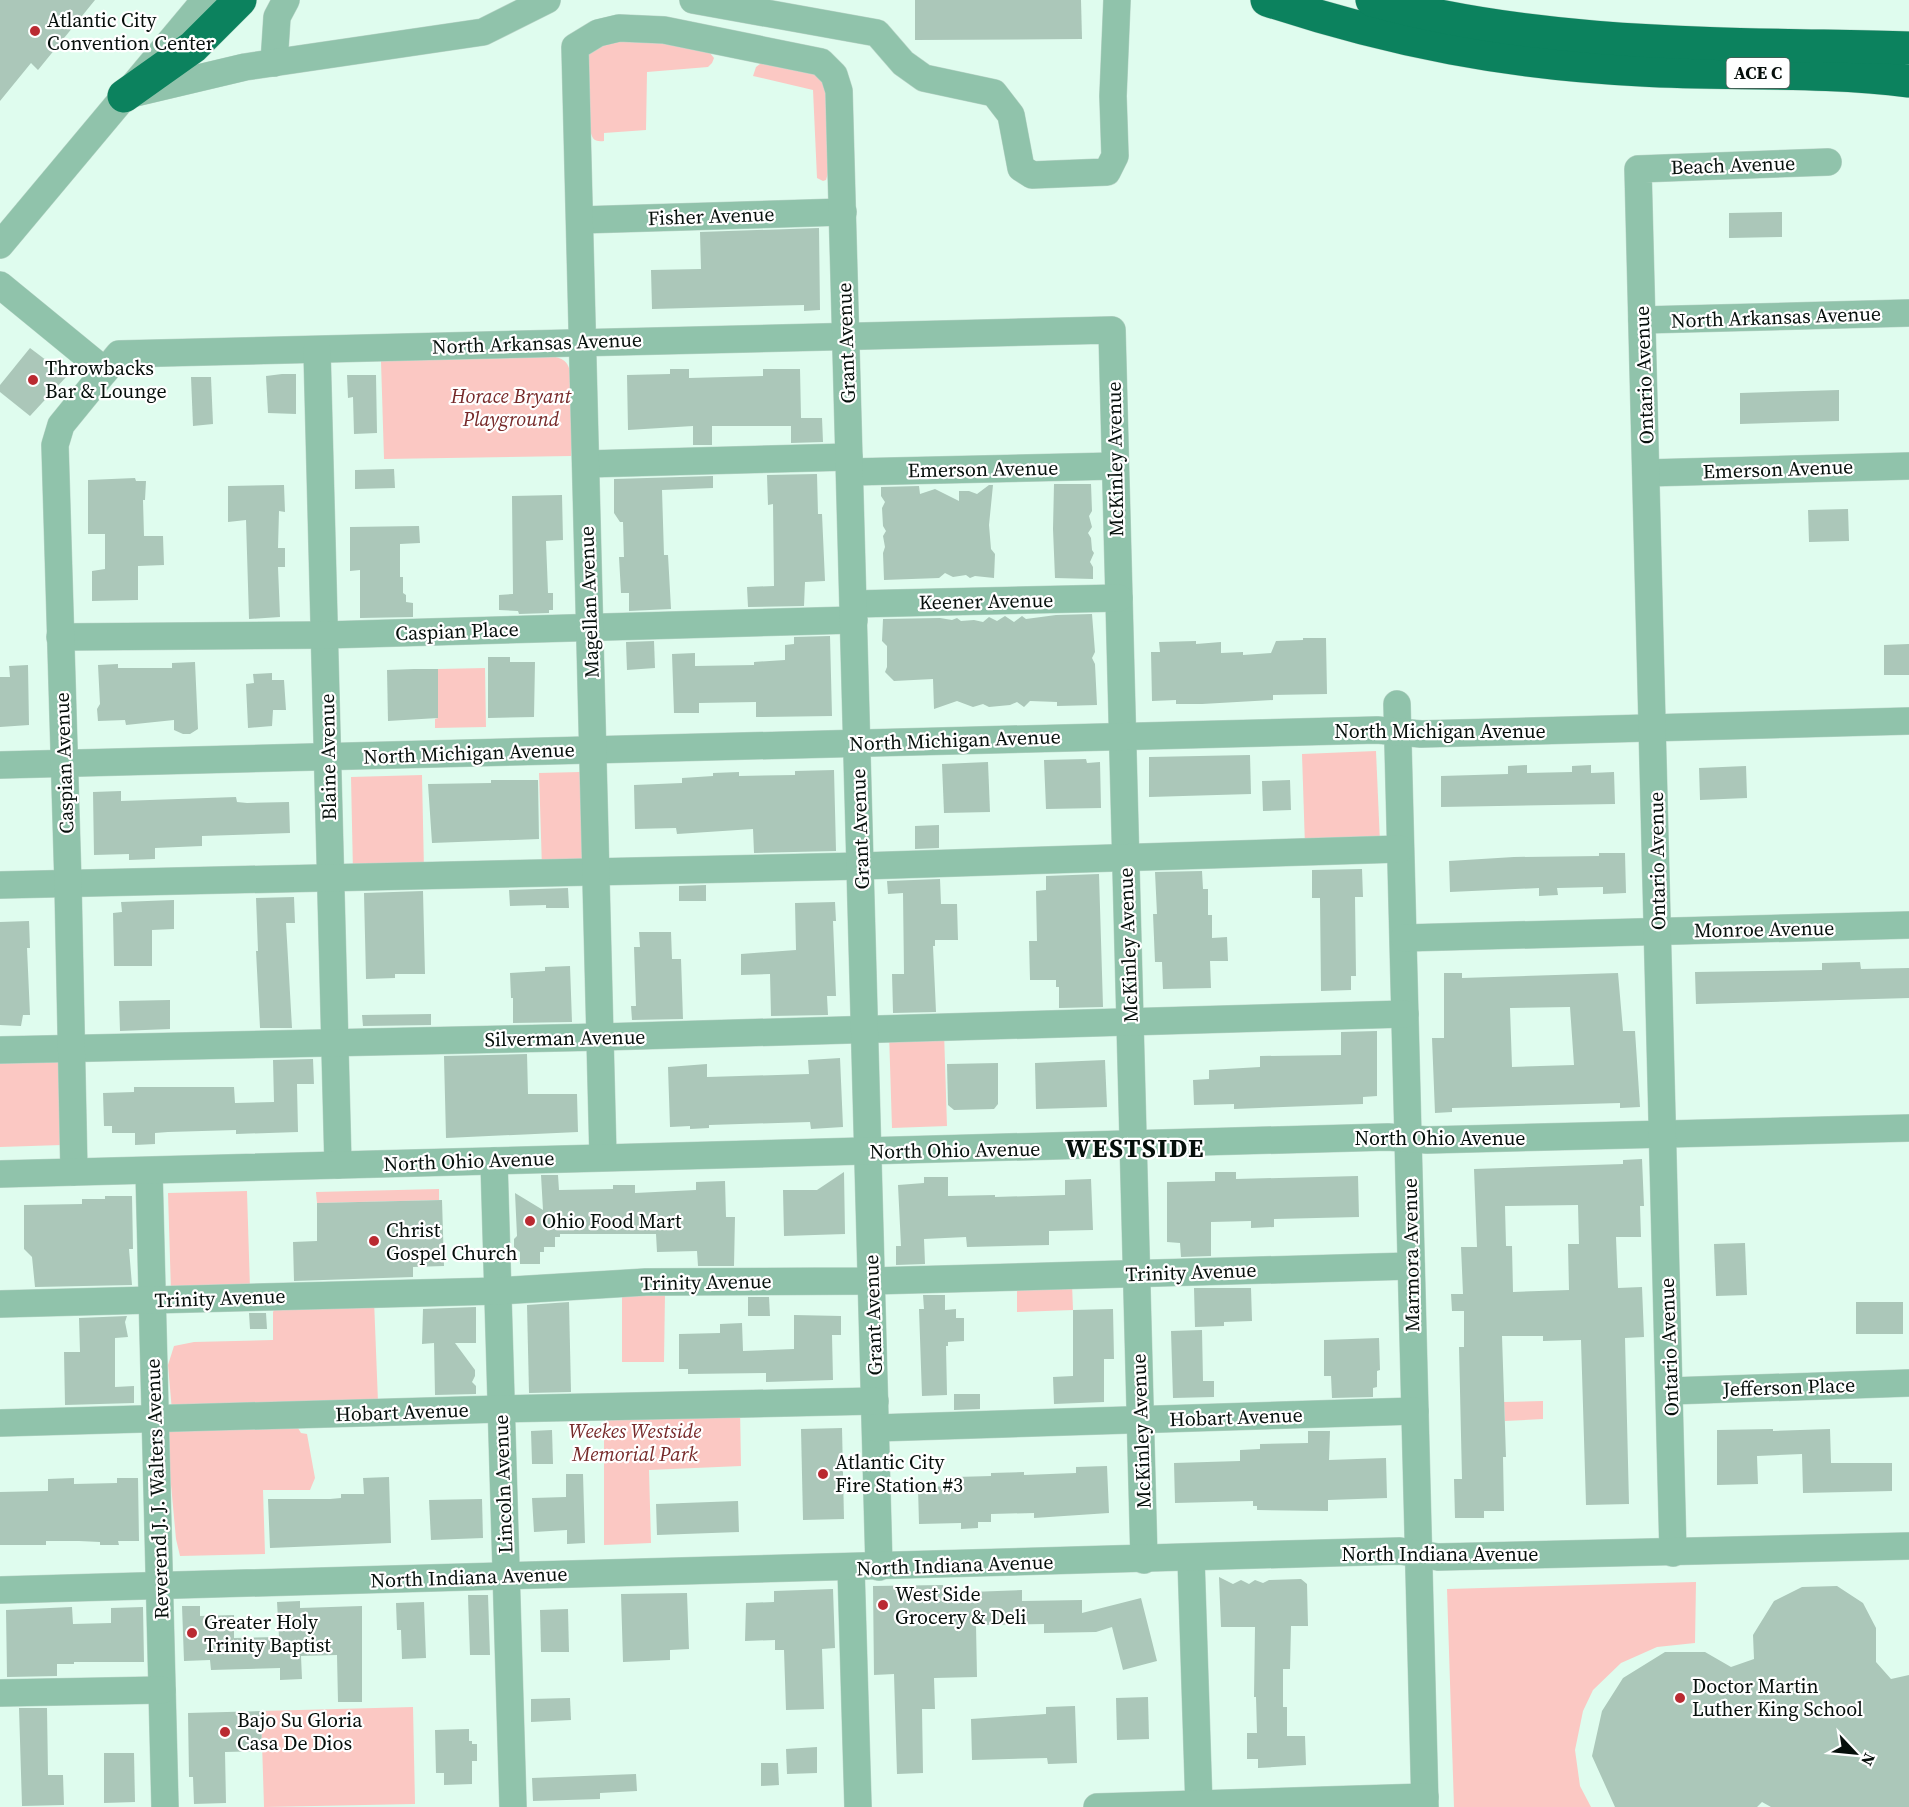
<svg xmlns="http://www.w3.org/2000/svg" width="1909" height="1807" font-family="'Source Serif 4',serif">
<rect width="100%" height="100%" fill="#dffcee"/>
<g fill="#fbc8c3">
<path d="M620,35L706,48L714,58L712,63L708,67L647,72L646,130L604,133V141C594,142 592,139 590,129L588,56L592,49Z"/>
<path d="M764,61L808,68L826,83L828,173L826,180L823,181L817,178L813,90L753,76L756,67Z"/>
<path d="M552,356C565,359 568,362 571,375V456L384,459L381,361Z"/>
<path d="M485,668L486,727L435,728V719L438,718V669Z"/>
<path d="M1376,751L1380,843L1305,846L1302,754Z"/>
<path d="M580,772L583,860L542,868L539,773Z"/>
<path d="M422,775L424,871L353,873L351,777Z"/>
<path d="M944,1032L947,1126L892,1128L889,1033Z"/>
<path d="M60,1058L62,1145L0,1147V1060Z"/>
<path d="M439,1189V1200L317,1203L316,1192Z"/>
<path d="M247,1191L250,1289L171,1292L168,1193Z"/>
<path d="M1072,1284L1073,1310L1017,1312V1285Z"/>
<path d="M622,1293H665L664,1362H622Z"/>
<path d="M374,1300L378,1402L172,1411L168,1365L174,1346L194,1342L273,1340V1312L279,1301Z"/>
<path d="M1543,1401V1419L1505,1421L1504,1402Z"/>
<path d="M740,1409L741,1466L649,1470L651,1543L604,1545V1413Z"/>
<path d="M293,1420L301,1433L307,1434L315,1478L310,1490H263L265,1554L180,1556L176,1539L166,1430Z"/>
<path d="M1696,1582L1695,1643L1657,1647L1621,1663L1593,1690L1583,1711L1575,1750L1580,1786L1591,1807H1454L1447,1589Z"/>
<path d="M413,1707L415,1804L264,1807L261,1711Z"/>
</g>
<g fill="#abc7b9" fill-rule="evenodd">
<path d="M0,0H95L38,70L31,63L0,101Z"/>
<path d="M915,0H1081L1082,39L915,40Z"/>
<path d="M1782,212V237L1729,238V213Z"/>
<path d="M819,228L820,310L804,311V305L652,309L651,270L701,269L700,232Z"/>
<path d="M30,348L67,376L30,416L0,392V385Z"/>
<path d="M670,369H689V378L763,376V369H800L801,418H822L823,442L791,443V426H712V445H693V426L628,430L627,375L670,374Z"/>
<path d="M282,374H296V414L268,413L266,376Z"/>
<path d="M347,375H376L377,433L354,434L353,397L348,398Z"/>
<path d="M191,377H211L213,424L193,426Z"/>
<path d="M1839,390V421L1740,424V393Z"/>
<path d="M394,469L395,488L355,489V470Z"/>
<path d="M817,474L818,514H822L825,581L805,582L804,606L748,607L747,587L774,586L773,504L768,505L767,475Z"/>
<path d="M713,476V488L662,490L664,555H668L671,609L629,611V593H621L619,557H624L623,522H620L614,513V479Z"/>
<path d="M135,478L136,481H146L145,500H143L144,536H163L164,565L138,566V600L92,601V571L105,569V534H88V480Z"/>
<path d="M1054,484H1091L1092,511L1089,516L1092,527L1088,533L1091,538L1092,550L1094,553L1090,562L1093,567V579L1055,578L1053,529Z"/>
<path d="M284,485L285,512L279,511L278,548H285V567H278L280,617L249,619L246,520L228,522V486Z"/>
<path d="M989,485H993L989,525L991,549L995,554L994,578L975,576L970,578L966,575L953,577L945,573L939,578L884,580L883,553L885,547L883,536L886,531L883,526L882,508L885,502L881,496V487L919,486L920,494L935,489L959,501V491H969L977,494Z"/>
<path d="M562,495L563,540L546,541L548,593H553V610H549V613L519,614L518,611L499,610V595L513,594L512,496Z"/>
<path d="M1848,509L1849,541L1809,542L1808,510Z"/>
<path d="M419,526L420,543L400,544V577H403V593L406,595V602L413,603V617L360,618V570L350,571V527Z"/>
<path d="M1092,614L1095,652L1092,658L1095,664L1097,705L1057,706V702L1030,701L1024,707L1017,702L1010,705L989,707L983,704L973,707L957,701L934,709L933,679L894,681L885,672L887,667V646L882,641L883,619L940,618L952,620L957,618L961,621L974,620L983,622L989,617L997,621L1005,616L1014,622L1022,616L1026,619L1056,615Z"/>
<path d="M830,636L832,716L756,717V702L699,703V713H674L672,654L695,653V666L754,665V662L785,660V645L794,644V637Z"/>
<path d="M1303,638H1326L1327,694L1273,695V700L1202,704H1176V700L1152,701L1151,652H1160L1159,642L1196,641V644L1221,642V653L1243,652V655L1271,653L1276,641L1303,640Z"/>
<path d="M654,641L655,668L627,670L626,642Z"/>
<path d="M1909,644V675H1884V645Z"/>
<path d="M488,657H510V662H535L534,717L488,718Z"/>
<path d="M195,662L198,729L190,734H183L174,730V720L126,725L125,720L98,721L97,709L100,704L98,665L118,664V668H172V663Z"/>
<path d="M28,665L29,725L0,727V677H10L9,666Z"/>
<path d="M414,669H438V718L388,721L387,670Z"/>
<path d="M272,673V680H284L286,710H273L272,726L248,728L246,684L254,683L253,674Z"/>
<path d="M1250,755L1251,794L1149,797V757Z"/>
<path d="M1086,759L1087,763L1100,762L1101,808L1046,809L1044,760Z"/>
<path d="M988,762L990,812L944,813L942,764Z"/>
<path d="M1527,765V773L1572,772V766L1591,765V773L1614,772L1615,804L1441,807V776L1508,774V766Z"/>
<path d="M1746,766L1747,798L1700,800L1699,768Z"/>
<path d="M834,770L836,851L754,853L753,829L677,834L676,828L635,829L634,785L682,783V778L713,776V773L739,772V776L795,775V771Z"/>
<path d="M491,780H538L539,839L432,843L428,784L491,783Z"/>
<path d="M1290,780L1291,810L1263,811L1262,781Z"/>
<path d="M121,791V801L236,797L237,802L247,803L289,802L290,833L202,836V846L155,848V859L129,860V854L94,855L93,792Z"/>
<path d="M939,825V848L915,849V826Z"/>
<path d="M1599,853H1625L1626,893L1603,894V887L1557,888L1558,895L1539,896V888L1450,892L1449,861L1514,857L1599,856Z"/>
<path d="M1362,869L1363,897H1355L1356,976H1351V990L1321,991L1320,898H1312V870Z"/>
<path d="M1202,871L1203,889H1208V915H1212V938L1227,937L1228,961H1210L1211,988L1163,989L1162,962H1155L1153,914H1157L1155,872Z"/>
<path d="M1099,874L1103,1007L1059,1008V987H1056V980H1030L1029,941H1037L1036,891L1046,890V876Z"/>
<path d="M940,879L941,904H957L958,940H935V946H933L936,1012L893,1013L892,974H904L903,893L888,894L887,881Z"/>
<path d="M706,885V901H679V886Z"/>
<path d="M568,888L569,908H546V905L510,906L509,890Z"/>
<path d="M423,891L425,974H395V978L366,979L364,893Z"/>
<path d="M294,897L295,923H286L292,1028H260L256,951H258L256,898Z"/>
<path d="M174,900V929L152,930V966H114L113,913L122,912L121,902Z"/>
<path d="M835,902L836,921H833L836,996H827L828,1015L771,1016L770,974L741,975V954L796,950L795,903Z"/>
<path d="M29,921L30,948H27L30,1015H23L21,1026L0,1025V922Z"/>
<path d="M639,932H671L672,959H681L683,1019L632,1020L631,1006H636L634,947H640Z"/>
<path d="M1860,962L1861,969L1909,968V998L1696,1004L1695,972L1822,970V963Z"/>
<path d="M570,966L572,1022L513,1023V998H511L510,973L545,971V967Z"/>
<path d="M1444,973H1462V978L1618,973L1623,1031H1635L1640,1107L1620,1108V1103L1452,1108V1112L1435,1113L1432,1038H1444ZM1570,1007L1574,1065L1512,1067L1510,1008Z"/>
<path d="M170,1000V1029L120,1031L119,1001Z"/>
<path d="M431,1014V1025L363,1026L362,1015Z"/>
<path d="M1377,1031V1096L1363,1097V1104L1234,1109V1104L1194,1105L1193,1080L1209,1079V1070L1260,1067V1056L1341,1055V1032Z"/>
<path d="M527,1054L528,1094H577L578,1132L446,1138L444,1056Z"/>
<path d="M840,1058L843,1127L811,1129L810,1122L709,1125V1128L690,1129V1126L670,1127L668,1067L707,1064V1077L809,1074L808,1060Z"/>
<path d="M313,1059L314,1084H297L298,1132L236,1134V1130L168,1132L155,1133V1144L135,1145V1133H112V1126H104L103,1093L134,1092V1087H234L235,1103L274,1102L273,1060Z"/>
<path d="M1105,1060L1107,1107L1036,1109L1035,1063Z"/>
<path d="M998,1063V1104L994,1109L954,1110L948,1105L947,1064Z"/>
<path d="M1642,1159L1644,1206H1640L1641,1237H1616L1618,1288L1642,1287L1644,1337L1625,1338L1629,1504L1586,1505L1581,1340L1543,1341V1336H1502L1506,1457H1503L1504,1511H1484V1518H1455L1454,1479H1462L1459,1347H1464V1311H1452L1451,1294H1463L1461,1247H1477L1474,1169L1623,1164V1160ZM1578,1205L1579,1244H1568L1569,1290L1513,1292L1512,1246H1506L1505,1206Z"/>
<path d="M844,1172L845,1234L784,1236L783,1190H817Z"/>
<path d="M1215,1172H1236V1179L1358,1176L1359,1217L1274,1219V1227L1251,1228V1221L1211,1222V1256L1181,1257L1180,1243L1167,1242V1182L1215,1181Z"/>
<path d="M541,1175H558L559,1190L613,1189V1185H635V1193L696,1190V1182L725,1181L726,1217H735L734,1266H698L697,1251L657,1252L656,1234H560V1237H555V1247H544V1252H540V1264H520V1252L514,1247V1239L517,1236L515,1193L543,1210Z"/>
<path d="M924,1177H948V1196L995,1195V1197L1065,1195V1180L1091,1179L1093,1230L1049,1231V1245L967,1247L966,1237L924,1239L925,1264L896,1265V1246H901L898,1185L924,1183Z"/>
<path d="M105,1196H132L133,1249H129L132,1285L35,1287L32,1257L24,1249V1205L82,1204V1199H105Z"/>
<path d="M442,1200L444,1266L413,1267V1277L294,1281L293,1242L317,1241V1203Z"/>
<path d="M1745,1243L1747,1295L1716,1296L1714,1244Z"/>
<path d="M1194,1288H1251L1252,1321L1224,1322V1326L1195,1327Z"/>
<path d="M923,1295H945V1310L956,1309V1318H964V1341L948,1342V1346H946L947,1395L922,1396L919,1309H924Z"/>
<path d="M748,1297H769L770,1316H748Z"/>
<path d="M569,1302L571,1392L529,1393L527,1305Z"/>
<rect x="1856" y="1302" width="47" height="32"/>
<path d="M476,1307V1343H455L475,1370V1376L472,1382L476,1386V1394L435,1395L434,1343L422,1344L423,1309Z"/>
<path d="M1113,1309L1114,1359H1104V1402L1054,1404L1053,1377L1073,1376V1310Z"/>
<path d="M249,1313H266L267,1329H250Z"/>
<path d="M794,1315L841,1316V1335H832L833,1380L766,1382V1373L688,1374V1369H679V1334L720,1333V1324L742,1323L743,1351L794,1349Z"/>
<path d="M127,1316L125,1322L128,1337L115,1338V1387L134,1386V1403L65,1405L64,1352H80L79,1318Z"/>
<path d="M1202,1330L1203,1381H1214V1397L1173,1398L1171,1331Z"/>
<path d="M1379,1338L1380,1370L1377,1371V1387L1373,1388V1397L1332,1398L1331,1376H1324V1340Z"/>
<path d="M954,1394H980V1409L954,1410Z"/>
<path d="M842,1428L844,1519L803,1520L801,1429Z"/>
<path d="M1773,1429V1431L1830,1429L1831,1463H1892V1491L1803,1493L1802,1454L1757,1456L1758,1484L1717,1485V1430Z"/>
<path d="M552,1430L553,1464H532L531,1431Z"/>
<path d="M1308,1431H1330L1329,1460L1386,1458L1387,1498L1328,1500V1511L1257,1510V1506H1253V1501L1175,1503L1174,1463L1240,1461V1450L1260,1449V1444L1308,1443Z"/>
<path d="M1107,1466L1109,1513L1034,1518V1513L991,1514V1522H978V1528L961,1529V1523L919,1524L918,1487L957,1486L956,1477L991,1476V1473L1024,1472V1475L1076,1473V1467Z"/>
<path d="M566,1474H583L585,1543L567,1544V1530L534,1532L532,1498L566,1497Z"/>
<path d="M389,1477L391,1543L270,1548L268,1499H330L341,1498V1494H364L363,1478Z"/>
<path d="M74,1478V1484L117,1483V1478H138L139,1541H118L119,1545H100V1542L79,1541H46V1545H0V1492L48,1491V1479Z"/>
<path d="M482,1499L483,1538L431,1540L429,1500Z"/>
<path d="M738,1501L739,1532L657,1535L656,1504Z"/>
<path d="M1219,1577L1233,1584L1241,1580L1249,1584L1255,1580L1263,1583L1269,1580L1301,1579L1307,1584L1308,1626H1291L1290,1669H1283V1707H1287V1736H1305L1306,1765L1258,1768V1759H1247V1733H1257L1256,1697H1254L1255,1627H1221Z"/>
<path d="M943,1585V1593L1022,1590V1601L1082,1600V1613L1141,1598L1157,1661L1123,1670L1112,1627L1096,1632L1044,1633V1624L976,1625L977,1677L934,1678L935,1709H922L923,1773L897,1774L894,1674L874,1675L873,1586Z"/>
<path d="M1837,1586L1863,1603L1876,1628V1662L1891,1679L1909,1675V1807H1771L1762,1802L1757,1807H1615L1592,1756L1602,1711L1623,1678L1665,1652H1705L1731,1667L1754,1659L1753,1635L1774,1601L1802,1587Z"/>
<path d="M833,1589L835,1648L822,1649L824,1709L786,1710L784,1650H775V1640L745,1641L746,1603L774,1602V1591Z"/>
<path d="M687,1593L689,1649L670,1650V1660L623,1662L621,1594Z"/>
<path d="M468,1595H488L490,1655H470Z"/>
<path d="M300,1601V1608L362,1606V1702H338L337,1655L301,1656L302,1679L280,1680V1668L211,1670L210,1660L184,1661L182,1606H200V1616L234,1615V1638L279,1637L277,1602Z"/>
<path d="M424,1602L426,1658L402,1659L401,1630H397L396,1603Z"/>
<path d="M72,1607L73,1624L111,1623V1608L143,1607L144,1662H74V1664H57V1676L7,1677L6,1610Z"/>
<path d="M568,1609L569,1652H541L540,1610Z"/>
<path d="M1148,1697L1149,1739L1117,1740L1116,1698Z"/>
<path d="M570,1698L571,1720L531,1722V1699Z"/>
<path d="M1075,1706L1077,1763L1048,1764L1047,1758L972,1760L971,1719L1046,1714V1707Z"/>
<path d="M19,1708H47L48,1775H63L64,1805L22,1806Z"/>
<path d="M261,1711L262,1751L225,1752L226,1803L194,1804L193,1777H189L188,1713Z"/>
<path d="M469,1729V1741H472V1744H477V1761H472V1784L444,1785V1773H436L435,1730Z"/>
<path d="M817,1747V1773L787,1774L786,1749Z"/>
<path d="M104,1753H134L135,1802L104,1803Z"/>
<path d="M761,1763H778L779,1785L761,1786Z"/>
<path d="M636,1774L637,1791L600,1793V1799L533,1801L532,1778Z"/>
</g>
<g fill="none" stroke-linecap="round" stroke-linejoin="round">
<defs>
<g id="minor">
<path d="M693,0L877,33L903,63L924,78L994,93L1011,115L1021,168L1032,175L1107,172L1115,156L1113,96L1117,0"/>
<path d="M274,63L277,17L286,0"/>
<path d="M131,94L245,67L483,32L547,0"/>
<path d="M580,220L843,212"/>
<path d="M0,245L205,0"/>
<path d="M0,285L105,371L119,354L1112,330L1144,1560"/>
<path d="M1642,320L1909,313"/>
<path d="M317,350L338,1165"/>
<path d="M586,464L849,457"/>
<path d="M850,472L1115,466"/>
<path d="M1646,473L1909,466"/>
<path d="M854,604L1119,598"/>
<path d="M60,637L325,635L854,620"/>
<path d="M1397,704L1425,1807"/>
<path d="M0,765L1377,730L1421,734L1909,721"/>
<path d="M0,885L861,866L1400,849"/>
<path d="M1404,938L1909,925"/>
<path d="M0,1050L601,1037L1405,1014"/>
<path d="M603,1157L575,47L598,33L619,28L664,30L821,62L834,75L839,91L879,1567"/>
<path d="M494,1161L513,1807"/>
<path d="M149,1171L165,1807"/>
<path d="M74,1172L68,884L55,445L61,425L105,371"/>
<path d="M0,1174L1388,1137L1427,1140L1909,1128"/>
<path d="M0,1304L498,1291L646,1282L872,1281L1411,1266"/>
<path d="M1670,1391L1909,1383"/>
<path d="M0,1423L501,1409L875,1401"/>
<path d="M876,1428L1415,1411"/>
<path d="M1673,1553L1638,169L1828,162"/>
<path d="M1191,1558L1199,1807"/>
<path d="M851,1568L858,1807"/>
<path d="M0,1590L1400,1551L1438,1557L1909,1546"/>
<path d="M0,1693L162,1690"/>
<path d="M1097,1807L1425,1797"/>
</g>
<g id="highway">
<path d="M1267,0C1391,41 1510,64 1641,70C1730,75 1820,70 1909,81"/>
<path d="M1372,0C1546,48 1730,43 1909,48"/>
<path d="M124,96L193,47L240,0"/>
</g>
</defs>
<use href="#minor" stroke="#bcd6ca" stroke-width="28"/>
<use href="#highway" stroke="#bcd6ca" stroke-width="34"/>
<use href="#minor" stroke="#90c3ab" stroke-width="27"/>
<use href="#highway" stroke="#0c825e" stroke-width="33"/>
</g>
<g fill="#ba2a31" stroke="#fff" stroke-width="2">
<circle cx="35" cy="31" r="6"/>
<circle cx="33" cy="380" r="6"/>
<circle cx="530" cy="1221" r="6"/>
<circle cx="374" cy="1241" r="6"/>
<circle cx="823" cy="1474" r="6"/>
<circle cx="883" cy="1605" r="6"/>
<circle cx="192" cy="1633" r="6"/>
<circle cx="1680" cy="1698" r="6"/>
<circle cx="225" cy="1732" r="6"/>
</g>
<g text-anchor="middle" stroke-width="4.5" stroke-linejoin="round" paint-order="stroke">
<rect fill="#fff" stroke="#515754" stroke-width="1.5" x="1726.5" y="58" width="63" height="30" rx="4.5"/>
<g font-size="18" font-weight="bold" fill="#060f0b">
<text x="1758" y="79">ACE C</text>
</g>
<g font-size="20" fill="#060f0b" stroke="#fff" text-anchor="start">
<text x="47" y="27">Atlantic City<tspan x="47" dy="23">Convention Center</tspan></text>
<text x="45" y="375">Throwbacks<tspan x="45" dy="23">Bar &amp; Lounge</tspan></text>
<text x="542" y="1228">Ohio Food Mart</text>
<text x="386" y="1237">Christ<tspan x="386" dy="23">Gospel Church</tspan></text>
<text x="835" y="1469">Atlantic City<tspan x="835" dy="23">Fire Station #3</tspan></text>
<text x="895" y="1601">West Side<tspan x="895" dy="23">Grocery &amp; Deli</tspan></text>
<text x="204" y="1629">Greater Holy<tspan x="204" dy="23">Trinity Baptist</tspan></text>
<text x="1692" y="1693">Doctor Martin<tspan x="1692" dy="23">Luther King School</tspan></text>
<text x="237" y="1727">Bajo Su Gloria<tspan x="237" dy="23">Casa De Dios</tspan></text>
</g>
<g font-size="20" fill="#060f0b" stroke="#fff">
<text transform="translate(1733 165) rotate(-2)" y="7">Beach Avenue</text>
<text transform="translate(711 216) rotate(-2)" y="7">Fisher Avenue</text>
<text transform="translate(1776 317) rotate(-2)" y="7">North Arkansas Avenue</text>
<text transform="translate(537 343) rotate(-2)" y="7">North Arkansas Avenue</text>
<text transform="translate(846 343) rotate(-92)" y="7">Grant Avenue</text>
<text transform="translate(1644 375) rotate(-92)" y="7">Ontario Avenue</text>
<text transform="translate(1115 459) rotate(-91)" y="7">McKinley Avenue</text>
<text transform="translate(983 469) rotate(-1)" y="7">Emerson Avenue</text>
<text transform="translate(1778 469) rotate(-2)" y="7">Emerson Avenue</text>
<text transform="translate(986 601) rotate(-1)" y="7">Keener Avenue</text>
<text transform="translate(589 602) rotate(-92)" y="7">Magellan Avenue</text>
<text transform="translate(457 631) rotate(-2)" y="7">Caspian Place</text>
<text x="1440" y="738">North Michigan Avenue</text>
<text transform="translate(955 740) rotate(-2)" y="7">North Michigan Avenue</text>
<text transform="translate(469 753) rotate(-2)" y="7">North Michigan Avenue</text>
<text transform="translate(328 757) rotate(-91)" y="7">Blaine Avenue</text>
<text transform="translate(64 763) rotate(-92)" y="7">Caspian Avenue</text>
<text transform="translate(860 829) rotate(-92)" y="7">Grant Avenue</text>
<text transform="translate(1657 861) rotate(-91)" y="7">Ontario Avenue</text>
<text transform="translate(1764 929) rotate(-1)" y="7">Monroe Avenue</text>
<text transform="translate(1128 945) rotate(-92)" y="7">McKinley Avenue</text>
<text transform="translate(565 1038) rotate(-1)" y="7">Silverman Avenue</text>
<text x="1440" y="1145">North Ohio Avenue</text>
<text transform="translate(955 1150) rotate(-1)" y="7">North Ohio Avenue</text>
<text transform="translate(469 1161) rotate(-2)" y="7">North Ohio Avenue</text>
<text transform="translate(1411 1255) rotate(-91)" y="7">Marmora Avenue</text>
<text transform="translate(1191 1272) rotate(-2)" y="7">Trinity Avenue</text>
<text transform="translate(706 1282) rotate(-1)" y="7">Trinity Avenue</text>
<text transform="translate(220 1298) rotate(-2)" y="7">Trinity Avenue</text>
<text transform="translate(873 1315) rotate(-92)" y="7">Grant Avenue</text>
<text transform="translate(1669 1347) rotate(-92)" y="7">Ontario Avenue</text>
<text transform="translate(1789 1387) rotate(-2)" y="7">Jefferson Place</text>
<text transform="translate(402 1412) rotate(-2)" y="7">Hobart Avenue</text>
<text transform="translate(1236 1417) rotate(-2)" y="7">Hobart Avenue</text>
<text transform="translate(1141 1431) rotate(-92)" y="7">McKinley Avenue</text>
<text transform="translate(503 1484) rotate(-92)" y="7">Lincoln Avenue</text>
<text transform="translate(157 1489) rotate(-92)" y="7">Reverend J. J. Walters Avenue</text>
<text x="1440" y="1561">North Indiana Avenue</text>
<text transform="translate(955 1565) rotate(-2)" y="7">North Indiana Avenue</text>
<text transform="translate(469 1577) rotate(-2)" y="7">North Indiana Avenue</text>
</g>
<g font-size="20" font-style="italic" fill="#762929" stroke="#fff">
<text x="511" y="403">Horace Bryant<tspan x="511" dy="23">Playground</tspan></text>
<text x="635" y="1438">Weekes Westside<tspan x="635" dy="23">Memorial Park</tspan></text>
</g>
<g font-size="26" font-weight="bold" letter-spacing="1.5" fill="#060f0b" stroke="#fff">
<text x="1135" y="1157">WESTSIDE</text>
</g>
</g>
<g transform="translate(1855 1753) rotate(116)" stroke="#ffffff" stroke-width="4.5" paint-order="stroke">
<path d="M0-4.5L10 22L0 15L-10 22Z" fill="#060f0b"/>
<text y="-9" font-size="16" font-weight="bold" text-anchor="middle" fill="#060f0b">N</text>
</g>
</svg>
